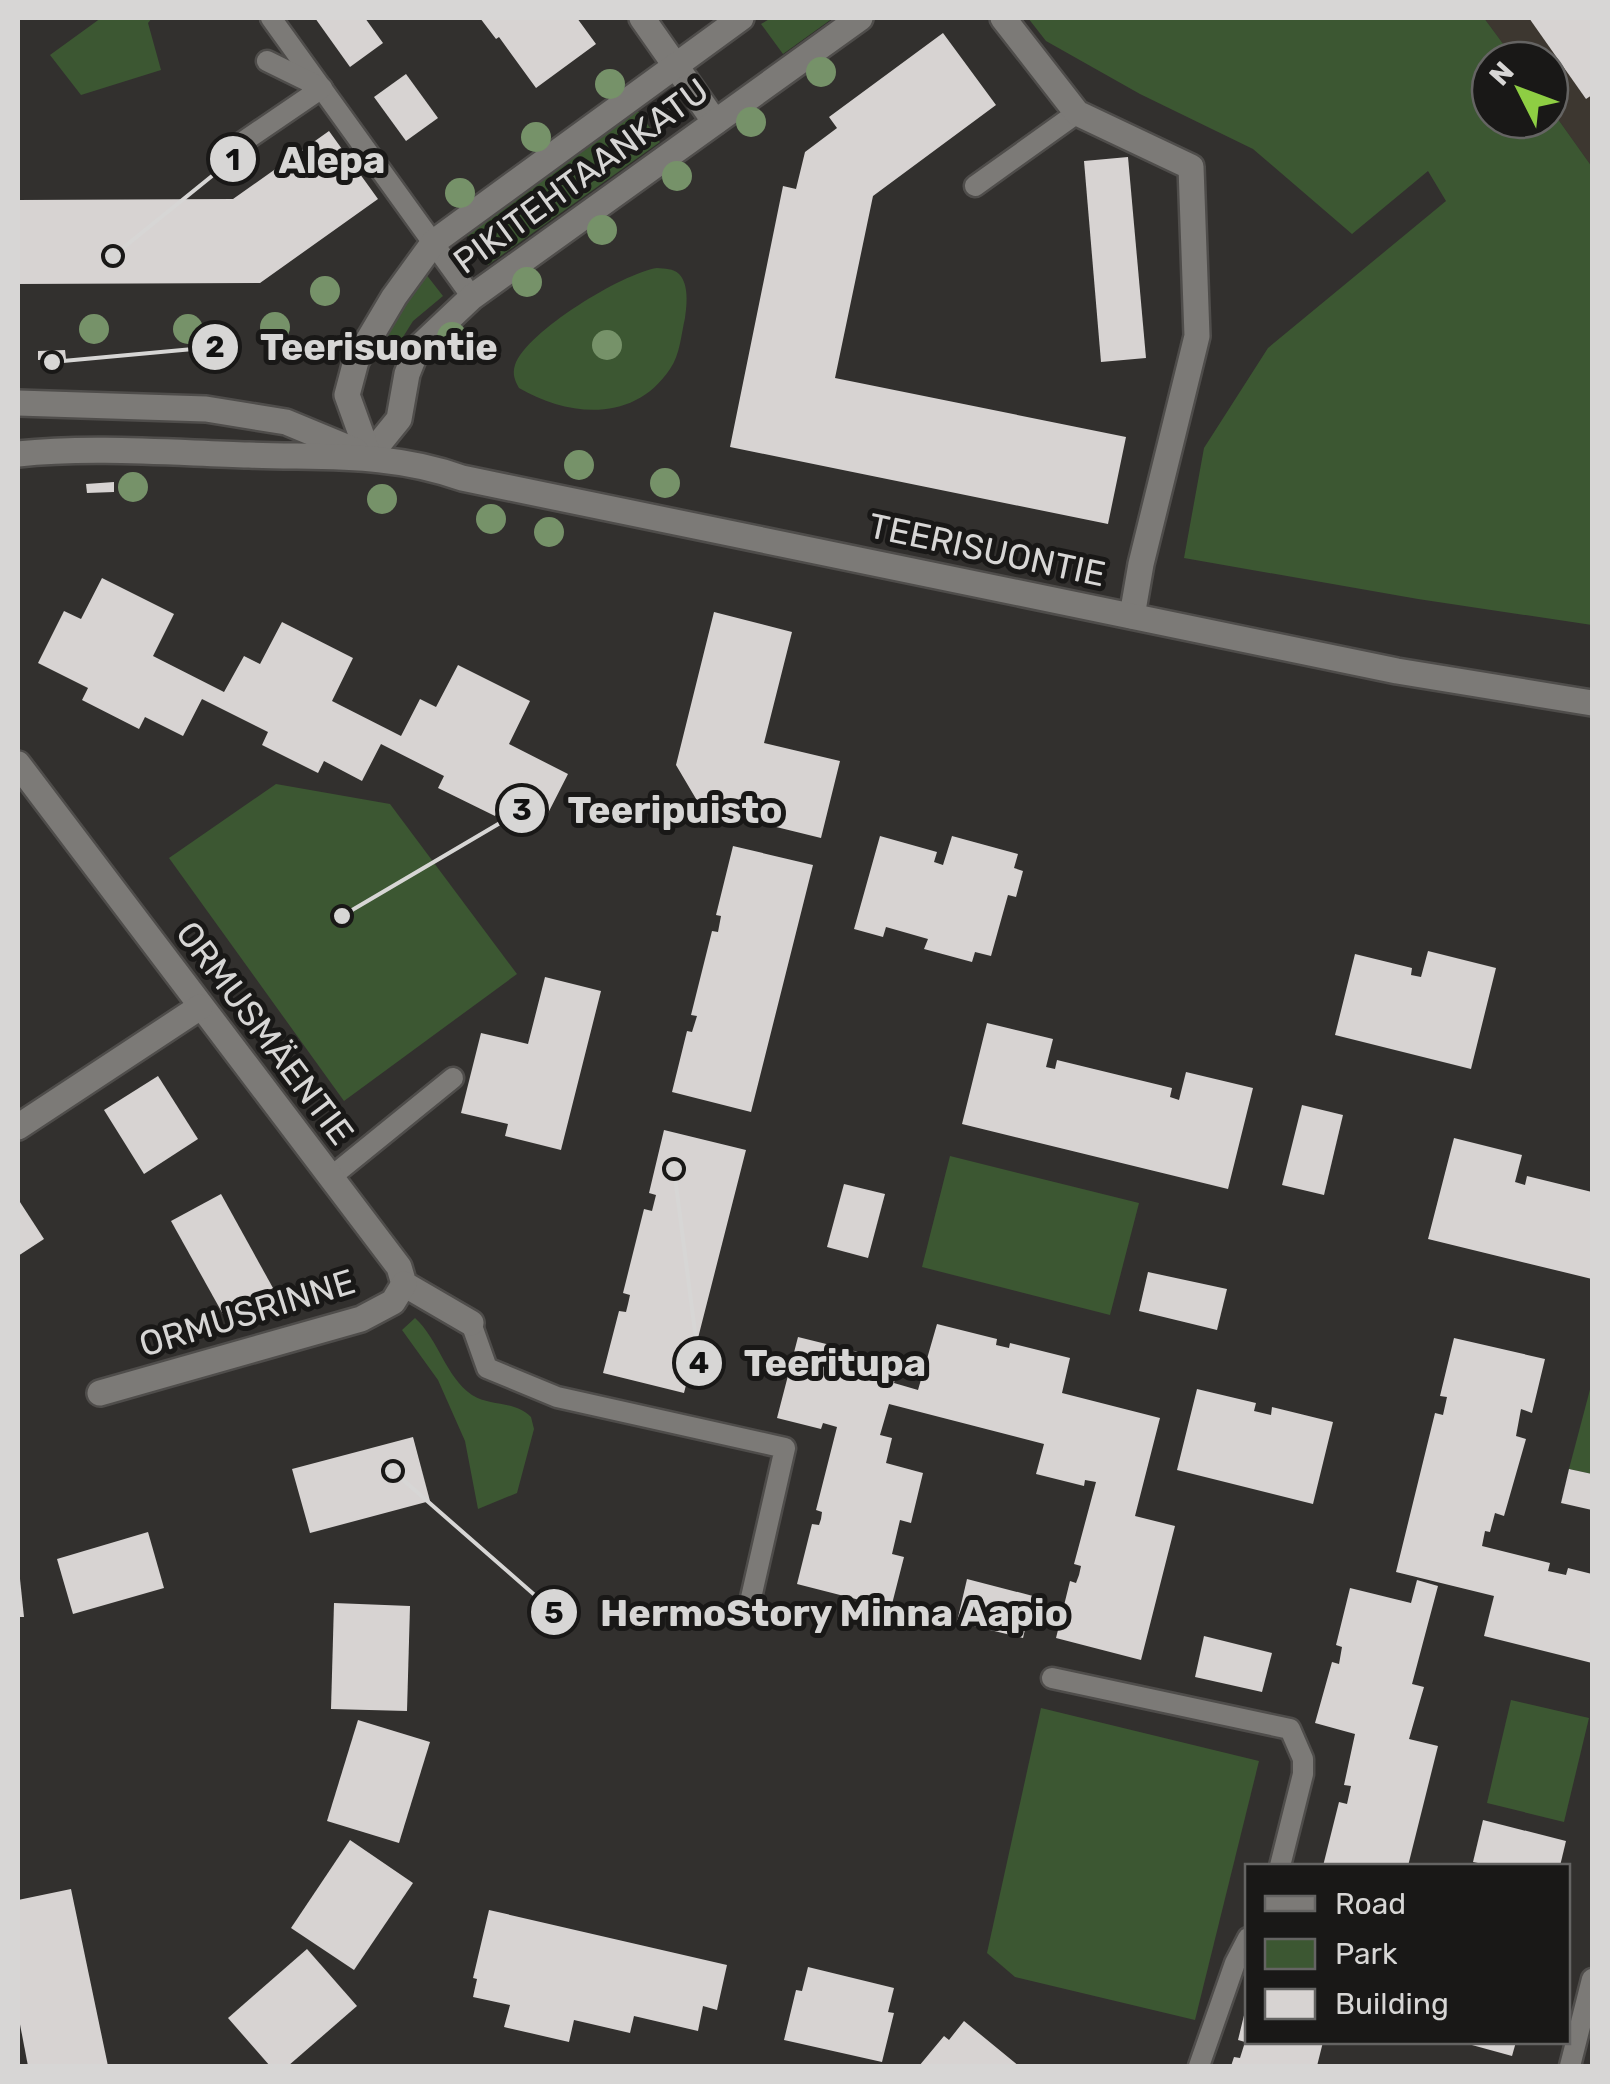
<svg xmlns="http://www.w3.org/2000/svg" width="1610" height="2084" font-family="Rubik,sans-serif">
<rect width="100%" height="100%" fill="#32302e"/>
<path fill="#3d3730" d="M1484,18H1592V167L1550,108V60H1515Z"/>
<g fill="#3c5732">
<path d="M101,18H152L148,23L161,70L81,95L50,55Z"/>
<path d="M771,18H833L783,54L761,24Z"/>
<path d="M1028,18H1484L1515,60H1490V120H1550V108L1592,167V625L1418,599L1184,558L1204,448L1268,348L1446,201L1428,171L1352,234L1253,149L1140,94L1046,41Z"/>
<path d="M638,111L660,142L488,265L467,235Z"/>
<path d="M657,268C665,269 673,268 679,274C689,284 687,305 685,318C681,335 680,355 670,369C634,423 569,417 519,388C515,381 512,374 515,365C527,331 623,273 657,268Z"/>
<path d="M425,273L443,296L413,321L393,353L381,349L392,321Z"/>
<path d="M276,784L390,804L517,974L344,1101L169,858Z"/>
<path d="M950,1156L1139,1203L1110,1315L922,1267Z"/>
<path d="M415,1318C439,1340 445,1376 472,1395C491,1407 514,1400 531,1417L534,1429L517,1493L478,1509L465,1441L438,1380L402,1330Z"/>
<path d="M1592,1382V1474L1569,1469Z"/>
<path d="M1511,1700L1589,1718L1564,1822L1487,1803Z"/>
<path d="M1041,1708L1259,1761L1195,2020L1015,1977L987,1953Z"/>
</g>
<g fill="#d7d3d2">
<path d="M315,18H365L383,43L350,67Z"/>
<path d="M480,18H577L596,44L536,88L499,37L496,39Z"/>
<path d="M1529,18H1592V95L1586,99Z"/>
<path d="M943,33L996,105L873,196L835,378L1126,437L1108,524L730,447L783,186L796,189L805,152L837,128L829,117Z"/>
<path d="M406,74L438,118L406,141L374,97Z"/>
<path d="M329,131L378,199L260,283L18,284V200L233,199Z"/>
<path d="M1128,157L1146,358L1101,362L1084,161Z"/>
<path d="M65,350L66,359L38,360V351Z"/>
<path d="M114,482V492L87,493L86,484Z"/>
<path d="M102,578L174,614L153,656L224,692L244,656L260,664L282,622L353,658L332,701L401,736L420,699L436,707L458,665L530,701L509,744L568,774L542,825L501,804L495,816L438,788L444,776L381,744L362,781L324,761L318,773L262,745L268,732L202,699L183,736L145,717L139,729L82,700L88,688L38,663L64,611L81,619Z"/>
<path d="M714,612L792,632L764,743L840,761L821,838L702,809L676,765Z"/>
<path d="M880,836L937,852L934,862L943,865L952,836L1018,854L1014,868L1023,871L1016,897L1008,895L991,956L975,952L972,962L924,949L928,939L886,927L883,937L854,929Z"/>
<path d="M733,846L813,865L751,1112L672,1092L687,1031L692,1032L697,1016L691,1015L712,931L718,932L721,916L716,915Z"/>
<path d="M1428,951L1496,968L1471,1069L1335,1035L1355,954L1412,968L1411,975L1421,977Z"/>
<path d="M545,977L601,991L561,1150L505,1136L508,1124L461,1113L481,1033L528,1044Z"/>
<path d="M987,1023L1053,1039L1046,1067L1055,1069L1057,1060L1172,1088L1170,1097L1179,1100L1186,1072L1253,1088L1228,1189L962,1124Z"/>
<path d="M158,1076L198,1139L144,1174L104,1110Z"/>
<path d="M1302,1105L1343,1115L1324,1195L1282,1185Z"/>
<path d="M664,1130L746,1150L684,1393L603,1373L619,1311L626,1312L628,1304L630,1295L623,1293L644,1209L652,1211L656,1195L649,1193Z"/>
<path d="M1454,1138L1522,1155L1515,1182L1525,1185L1527,1176L1592,1192V1279L1428,1239Z"/>
<path d="M844,1184L885,1194L868,1258L827,1247Z"/>
<path d="M221,1194L273,1288L224,1316L171,1221Z"/>
<path d="M18,1199L44,1239L18,1256Z"/>
<path d="M1148,1272L1227,1289L1217,1330L1139,1311Z"/>
<path d="M937,1324L997,1339L996,1345L1009,1348L1010,1343L1070,1358L1062,1393L1160,1418L1135,1516L1175,1526L1141,1660L1056,1638L1070,1581L1076,1583L1079,1575L1081,1566L1074,1564L1096,1482L1085,1480L1084,1486L1036,1474L1044,1444L889,1404L880,1435L892,1438L886,1463L923,1473L911,1523L900,1520L892,1554L904,1557L891,1608L797,1584L812,1524L819,1525L821,1519L822,1512L816,1510L837,1427L823,1423L821,1429L777,1418L798,1337L899,1362L894,1383L918,1390Z"/>
<path d="M1454,1338L1545,1359L1532,1413L1521,1409L1516,1436L1526,1439L1504,1516L1495,1513L1490,1532L1485,1531L1482,1546L1550,1563L1548,1571L1566,1575L1568,1568L1592,1574V1663L1484,1636L1494,1596L1396,1572L1435,1413L1443,1415L1447,1397L1440,1396Z"/>
<path d="M1197,1389L1256,1403L1254,1411L1271,1415L1272,1407L1333,1422L1313,1504L1177,1470Z"/>
<path d="M413,1437L430,1501L310,1533L292,1469Z"/>
<path d="M1569,1469L1592,1474V1510L1561,1503Z"/>
<path d="M148,1532L164,1588L73,1614L57,1559Z"/>
<path d="M20,1579L24,1617H18V1580Z"/>
<path d="M967,1579L1033,1596L1023,1638L957,1622Z"/>
<path d="M1417,1580L1438,1586L1412,1684L1424,1687L1409,1739L1438,1746L1408,1866H1323L1339,1802L1347,1804L1351,1786L1344,1785L1355,1734L1315,1723L1332,1662L1339,1664L1342,1647L1336,1645L1350,1588L1411,1603Z"/>
<path d="M334,1603L410,1606L407,1711L331,1709Z"/>
<path d="M1204,1636L1272,1653L1262,1692L1195,1677Z"/>
<path d="M358,1720L430,1742L399,1843L327,1821Z"/>
<path d="M1483,1820L1566,1841L1560,1866H1493L1473,1862Z"/>
<path d="M350,1840L413,1883L354,1970L291,1928Z"/>
<path d="M71,1889L108,2066H28L18,2014V1900Z"/>
<path d="M489,1910L727,1965L717,2010L703,2006L698,2031L634,2016L630,2033L574,2020L569,2042L504,2027L510,2005L473,1997L477,1979L473,1978Z"/>
<path d="M307,1949L357,2006L288,2066H270L228,2018Z"/>
<path d="M808,1967L894,1988L888,2012L894,2013L882,2062L784,2040L796,1990L802,1991Z"/>
<path d="M1246,2007L1248,2042H1323L1317,2066H1231L1234,2057L1240,2058L1245,2042L1238,2040Z"/>
<path d="M964,2021L1019,2066H919L944,2036L949,2040Z"/>
<path d="M1461,2042H1516L1512,2056Z"/>
</g>
<g fill="none" stroke-linecap="round" stroke-linejoin="round">
<defs>
<g id="service">
<path d="M271,18L472,297"/>
<path d="M231,150L322,88L267,61"/>
<path d="M975,186L1077,113"/>
<path d="M331,1177L453,1078"/>
<path d="M471,1323L487,1368L557,1397L785,1448L748,1611"/>
<path d="M1052,1678L1290,1729L1303,1759V1774L1280,1866"/>
<path d="M1199,2066L1235,1963L1248,1938"/>
<path d="M1570,2066L1592,1979"/>
</g>
<g id="minor">
<path d="M642,18L715,122"/>
<path d="M1003,18L1077,113L1191,167L1197,336L1141,564L1132,616"/>
<path d="M369,456L399,419L407,374L417,349L472,297L860,18"/>
<path d="M369,456L347,395L356,361L394,297L434,242L741,18"/>
<path d="M18,764L399,1267L404,1284L471,1323"/>
<path d="M18,1127L200,1007"/>
<path d="M100,1393L361,1319L393,1302L404,1284"/>
</g>
<g id="secondary">
<path d="M18,403L206,409L286,422L356,451"/>
<path d="M18,454C91,446 175,453 249,455C323,458 390,452 462,478L1397,671L1592,703"/>
</g>
</defs>
<use href="#service" stroke="#4f4d4b" stroke-width="25"/>
<use href="#minor" stroke="#4f4d4b" stroke-width="30"/>
<use href="#secondary" stroke="#4f4d4b" stroke-width="30"/>
<use href="#service" stroke="#7c7a77" stroke-width="20"/>
<use href="#minor" stroke="#7c7a77" stroke-width="25"/>
<use href="#secondary" stroke="#7c7a77" stroke-width="25"/>
</g>
<g fill="#769269">
<circle cx="821" cy="72" r="15"/>
<circle cx="610" cy="84" r="15"/>
<circle cx="751" cy="122" r="15"/>
<circle cx="536" cy="137" r="15"/>
<circle cx="677" cy="176" r="15"/>
<circle cx="460" cy="193" r="15"/>
<circle cx="602" cy="230" r="15"/>
<circle cx="527" cy="282" r="15"/>
<circle cx="325" cy="291" r="15"/>
<circle cx="275" cy="327" r="15"/>
<circle cx="94" cy="329" r="15"/>
<circle cx="188" cy="329" r="15"/>
<circle cx="452" cy="337" r="15"/>
<circle cx="607" cy="345" r="15"/>
<circle cx="579" cy="465" r="15"/>
<circle cx="665" cy="483" r="15"/>
<circle cx="133" cy="487" r="15"/>
<circle cx="382" cy="499" r="15"/>
<circle cx="491" cy="519" r="15"/>
<circle cx="549" cy="532" r="15"/>
</g>
<g text-anchor="middle" stroke-width="10" stroke-linejoin="round" paint-order="stroke">
<g font-size="35" fill="#d7d6d5" stroke="#191817">
<text transform="translate(581 176) rotate(-36)" y="12">PIKITEHTAANKATU</text>
<text transform="translate(987 550) rotate(12)" y="12">TEERISUONTIE</text>
<text transform="translate(265 1033) rotate(53)" y="12">ORMUSMÄENTIE</text>
<text transform="translate(247 1313) rotate(-17)" y="12">ORMUSRINNE</text>
</g>
</g>
<path fill="none" stroke="#d7d6d5" stroke-width="4" d="M113 256L233 159M52 362L215 347M342 916L522 810M674 1169L699 1363M393 1471L554 1612"/>
<g fill="#d7d6d5" stroke="#191817" stroke-width="4">
<circle cx="113" cy="256" r="10"/>
<circle cx="52" cy="362" r="10"/>
<circle cx="342" cy="916" r="10"/>
<circle cx="674" cy="1169" r="10"/>
<circle cx="393" cy="1471" r="10"/>
<circle cx="233" cy="159" r="25"/>
<circle cx="215" cy="347" r="25"/>
<circle cx="522" cy="810" r="25"/>
<circle cx="699" cy="1363" r="25"/>
<circle cx="554" cy="1612" r="25"/>
</g>
<g font-size="30" text-anchor="middle" font-weight="bold" fill="#111">
<text x="233" y="170">1</text>
<text x="215" y="357">2</text>
<text x="522" y="820">3</text>
<text x="699" y="1373">4</text>
<text x="554" y="1623">5</text>
</g>
<g font-size="38" text-anchor="middle" font-weight="bold" fill="#d7d6d5" stroke="#191817" stroke-width="10" stroke-linejoin="round" paint-order="stroke">
<text x="332" y="173">Alepa</text>
<text x="379" y="360">Teerisuontie</text>
<text x="675" y="823">Teeripuisto</text>
<text x="835" y="1376">Teeritupa</text>
<text x="834" y="1626">HermoStory Minna Aapio</text>
</g>
<rect width="1610" height="2084" fill="none" stroke="#d7d6d5" stroke-width="40"/>
<rect x="1245" y="1864" width="325" height="180" fill="#191817" stroke="#656463" stroke-width="2.5"/>
<rect x="1265" y="1896" width="50" height="15" fill="#7c7a77" stroke="#656463" stroke-width="2.5"/>
<text x="1335" y="1914" font-size="30" fill="#d7d6d5">Road</text>
<rect x="1265" y="1939" width="50" height="30" fill="#3c5732" stroke="#656463" stroke-width="2.5"/>
<text x="1335" y="1964" font-size="30" fill="#d7d6d5">Park</text>
<rect x="1265" y="1989" width="50" height="30" fill="#d7d3d2" stroke="#656463" stroke-width="2.5"/>
<text x="1335" y="2014" font-size="30" fill="#d7d6d5">Building</text>
<g transform="translate(1520 90) rotate(312)"><circle r="48" fill="#191817" stroke="#656463" stroke-width="2.5"/>
<path d="M0-8L18 38L0 25L-18 38Z" fill="#8ece43"/>
<text y="-15" font-size="28" font-weight="bold" text-anchor="middle" fill="#d7d6d5">N</text>
</g>
</svg>
